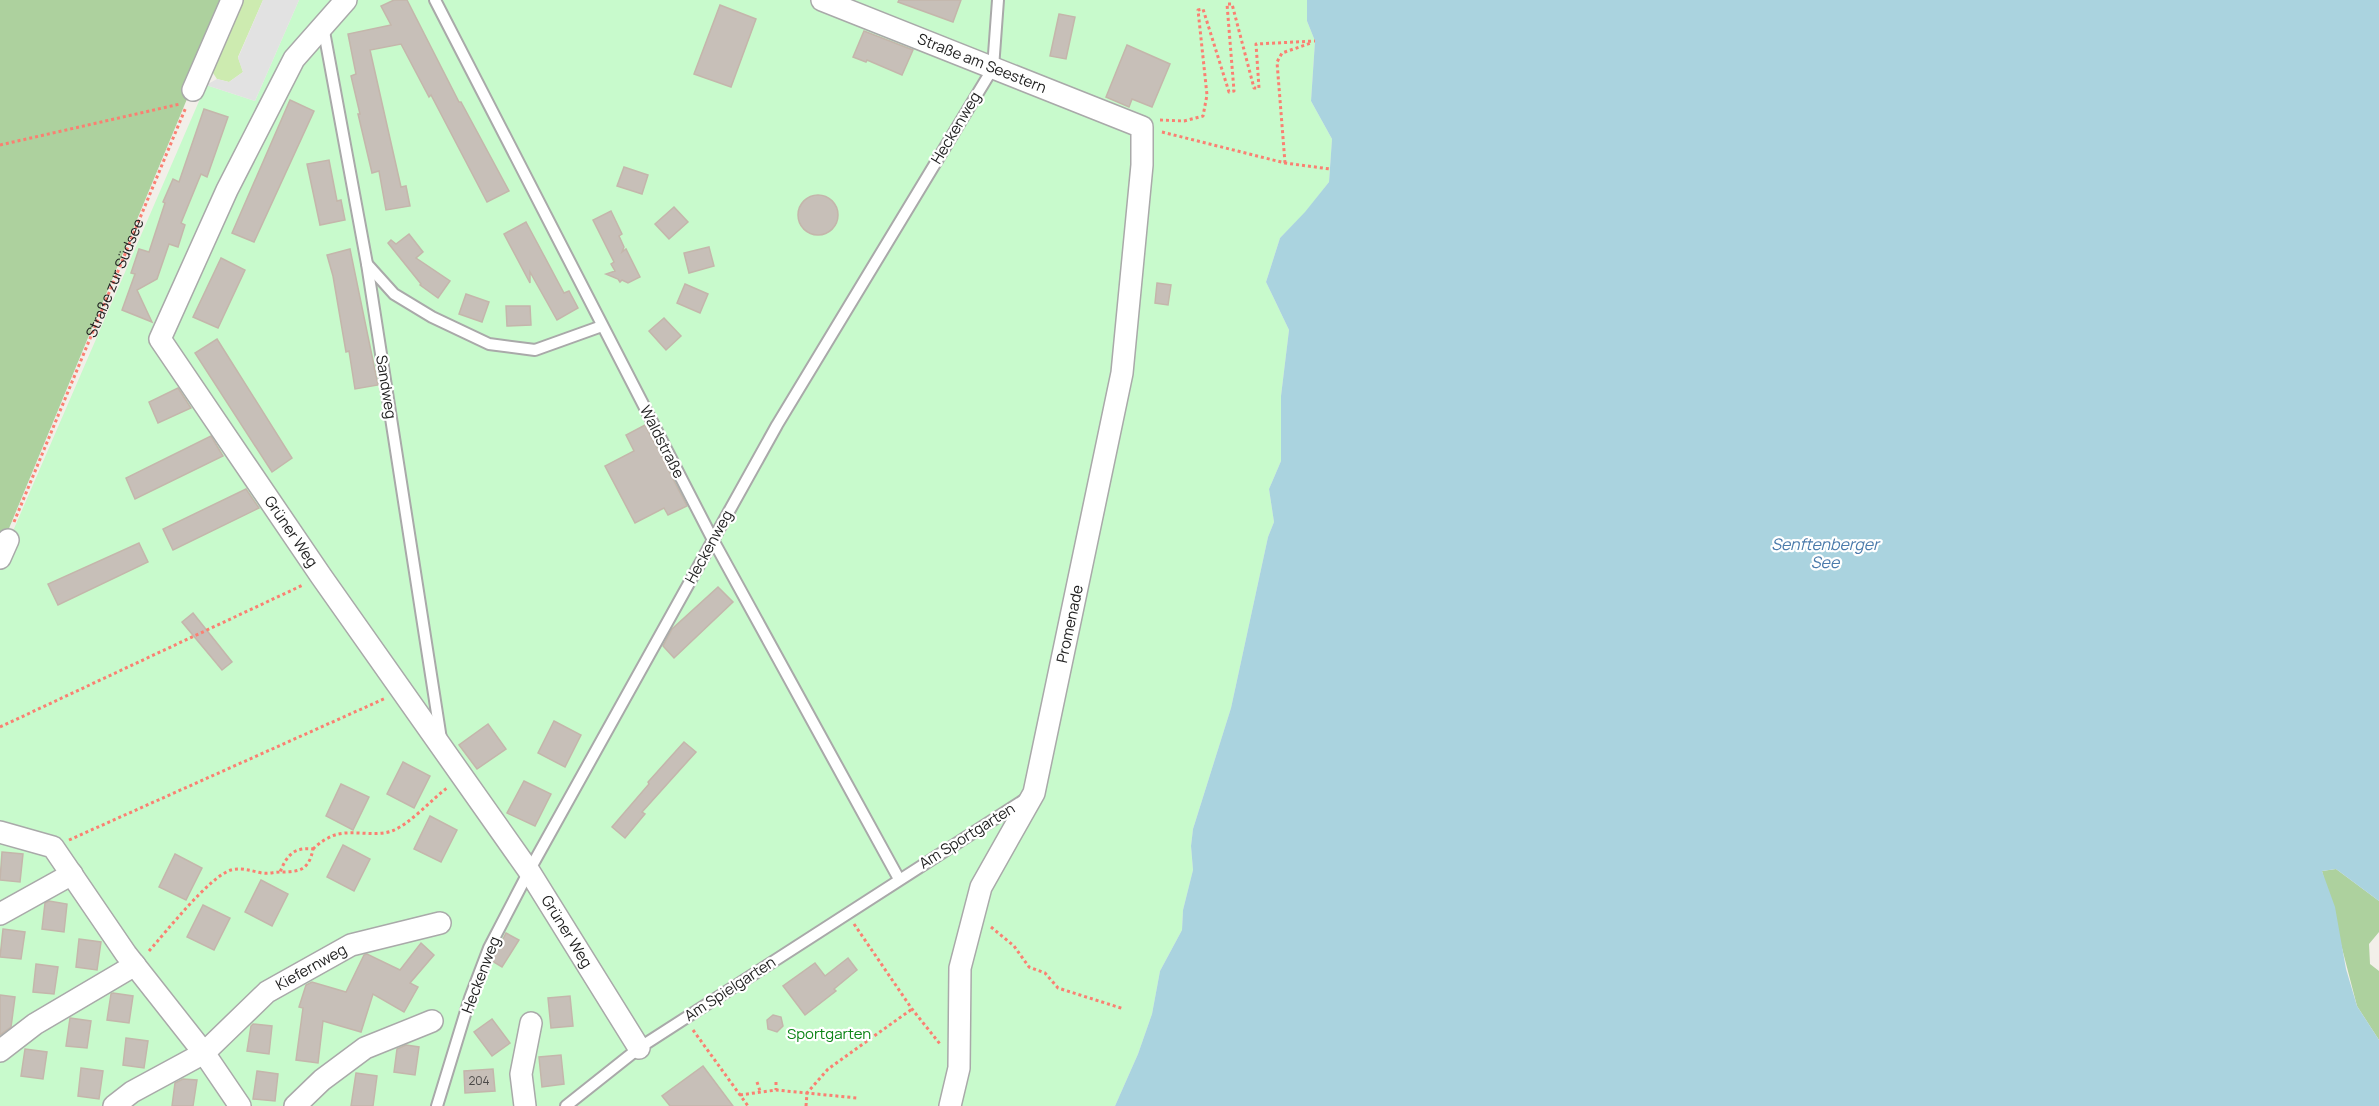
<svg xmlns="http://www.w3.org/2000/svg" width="2379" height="1106" font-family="Manrope,sans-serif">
<rect width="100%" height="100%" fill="#f2efe9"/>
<path fill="#cdebb0" d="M241,0H263L238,57L243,72L229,82L217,79L211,70Z"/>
<g fill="#add19e">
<path d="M0,0H231L187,99L5,538H0Z"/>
<path d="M2336,869L2379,901V932L2369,944L2370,964L2379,971V1040L2357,1006L2322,871Z"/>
</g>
<path fill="#c8facc" d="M299,0H1307V21L1315,41L1311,101L1332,139L1329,182L1305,213L1280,238L1266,282L1289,330L1281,396V461L1269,489L1274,522L1268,537L1231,708L1193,829L1191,846L1193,870L1183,910L1182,930L1160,971L1152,1014L1138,1054L1115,1106H0V561L206,85L255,101Z"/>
<path fill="#e2e2e2" d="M263,0H299L255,101L206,85L217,79L229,82L243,72L238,58Z"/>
<path fill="#aad3df" d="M1307,0H2379V901L2336,869L2322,871L2335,907L2346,969L2357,1006L2379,1040V1106H1115L1138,1054L1152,1014L1160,971L1182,930L1183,910L1193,870L1191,846L1193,829L1231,708L1268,537L1274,522L1269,489L1281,461V396L1289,330L1266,282L1280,238L1305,212L1329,182L1332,139L1311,101L1315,41L1307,21Z"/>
<g fill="#c7bfb8" stroke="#c4b6ab" stroke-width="1.5">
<path d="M394,0H407L459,102H461L509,191L487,202L431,95L429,97L401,44L370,50L401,187L406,186L410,206L386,210L379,171L372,173L358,114H360L351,76L356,74L348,34L391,25L381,6Z"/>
<path d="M899,0H961L953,22L898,2Z"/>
<path d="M720,5L756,19L731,87L694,74Z"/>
<path d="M1059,14L1075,17L1066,59L1050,56Z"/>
<path d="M864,31L913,50L902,75L867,60L866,62L853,57Z"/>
<path d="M1127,45L1170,64L1152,107L1132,99L1129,107L1106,97Z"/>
<path d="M290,100L314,111L254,242L232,233Z"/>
<path d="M204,109L228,117L207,177L201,174L181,223L185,225L178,247L169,244L157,279L137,290L152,322L122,310L135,274L131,273L139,249L149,252L165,203L163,202L173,179L179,182Z"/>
<path d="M329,160L337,201L341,200L345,220L320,225L307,164Z"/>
<path d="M624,167L648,175L642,194L617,186Z"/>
<circle cx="818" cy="215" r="20"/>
<path d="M674,207L688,222L669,239L655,224Z"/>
<path d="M611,211L622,234L619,236L624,247L622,252L626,249L640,277L628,283L622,280L620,282L618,279L606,274L615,271L611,264L614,262L593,220Z"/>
<path d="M526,222L564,293L569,291L578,308L557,320L530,272V283L504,234Z"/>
<path d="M409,234L423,252L416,258L450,281L438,298L420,285L421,284L388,243L391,240L396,244Z"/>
<path d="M709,247L714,266L689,273L684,253Z"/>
<path d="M350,249L378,385L355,389L349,351L346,352L333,276L327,255Z"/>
<path d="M221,258L245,270L218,328L193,317Z"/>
<path d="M1157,283L1171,285L1168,305L1155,303Z"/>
<path d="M685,284L708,294L700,313L677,303Z"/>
<path d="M466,294L489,302L482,322L459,314Z"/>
<path d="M506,306H530L531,325L507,326Z"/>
<path d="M664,318L681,336L666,350L649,331Z"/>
<path d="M217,339L292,458L272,472L195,353Z"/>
<path d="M178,388L191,408L158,423L149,402Z"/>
<path d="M645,425L687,506L668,515L664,508L635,523L605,466L634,451L626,435Z"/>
<path d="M211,436L223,456L135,499L126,478Z"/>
<path d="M246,489L259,508L173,550L163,529Z"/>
<path d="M139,543L148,562L58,605L48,584Z"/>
<path d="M718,587L733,602L674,658L663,646L672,629Z"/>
<path d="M193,613L232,662L222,670L182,622Z"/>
<path d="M554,721L581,735L565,767L538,753Z"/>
<path d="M488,724L506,749L477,769L459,745Z"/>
<path d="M684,742L696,752L642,812L645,814L625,838L612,827L649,784L648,782Z"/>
<path d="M403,762L430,776L414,808L387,794Z"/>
<path d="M524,781L551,794L535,826L507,813Z"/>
<path d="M341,784L369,797L353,830L326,816Z"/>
<path d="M430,816L457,830L441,862L414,849Z"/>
<path d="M343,845L370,859L354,891L327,877Z"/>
<path d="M2,852L23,854L20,882L0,880Z"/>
<path d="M175,854L202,868L186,900L159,887Z"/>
<path d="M261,880L288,894L272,926L245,912Z"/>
<path d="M49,901L67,904L64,932L42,929L45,903Z"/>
<path d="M203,905L230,918L214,950L187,937Z"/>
<path d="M3,929L25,932L21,959L0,957Z"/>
<path d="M506,933L519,940L502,967L492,961Z"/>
<path d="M79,939L101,942L97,970L76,967Z"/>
<path d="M421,943L434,955L410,983L418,987L404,1012L373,994L361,1032L323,1021L318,1063L296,1060L303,1008L299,1007L306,985L312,982L346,992L364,955L367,954L400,970Z"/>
<path d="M848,958L857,970L834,989L836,991L805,1015L783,986L815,963L825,976Z"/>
<path d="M36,964L58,967L54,994L33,992Z"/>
<path d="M113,993L133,996L129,1023L107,1020L111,994Z"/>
<path d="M0,995L15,997L11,1027L0,1035Z"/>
<path d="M570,996L573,1026L551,1028L548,998Z"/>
<path d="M773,1015L781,1017L783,1026L777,1032L768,1029L767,1020Z"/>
<path d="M70,1018L91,1021L87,1048L66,1046Z"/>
<path d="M492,1019L510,1043L492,1056L474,1032Z"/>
<path d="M253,1024L272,1026L269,1054L247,1051L251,1026Z"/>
<path d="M126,1038L148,1041L144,1068L123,1065Z"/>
<path d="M406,1045L419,1047L415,1075L394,1072L397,1049Z"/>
<path d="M25,1049L47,1052L43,1079L21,1076Z"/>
<path d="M561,1055L564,1084L542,1087L539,1057Z"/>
<path d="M703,1066L733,1106H670L662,1096Z"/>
<path d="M81,1068L103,1071L99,1099L78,1096Z"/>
<path d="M493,1069L495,1091L465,1093L464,1071Z"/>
<path d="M257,1071L278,1074L275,1101L253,1099Z"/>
<path d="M356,1073L377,1076L373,1106H351Z"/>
<path d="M183,1079L197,1080L193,1106H172L175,1083Z"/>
</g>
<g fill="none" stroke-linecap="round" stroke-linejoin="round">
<defs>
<g id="lane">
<path d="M435,0L713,540L899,879"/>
<path d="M323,26L367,264L441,739"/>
<path d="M367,264L394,294L432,317L489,344L535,350L602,326"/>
<path d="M437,1106L470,998L489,948L529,871L777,425L993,68L998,0"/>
<path d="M566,1106L639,1048L1027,798"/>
</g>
<g id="street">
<path id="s2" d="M346,0L294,59L227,190L160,339L321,576L529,871L639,1048"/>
<path id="s3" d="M822,0L1142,127V165L1122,373L1034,793L981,887L960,968L959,1068L950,1106"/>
<path d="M193,90L232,0"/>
<path d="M0,558L8,540"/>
<path d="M0,832L53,847L126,954L204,1053L240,1106"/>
<path d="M0,914L72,874"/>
<path d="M0,1051L35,1024L135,965"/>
<path id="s4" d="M114,1106L132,1092L204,1053L267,992L351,945L440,923"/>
<path d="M295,1106L322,1080L365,1048L432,1021"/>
<path d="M525,1106L521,1074L531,1023"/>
</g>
</defs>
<use href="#lane" stroke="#a9a9a9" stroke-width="14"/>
<use href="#street" stroke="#a9a9a9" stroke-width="24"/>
<g stroke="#fa8072" stroke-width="3" stroke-dasharray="3 3" stroke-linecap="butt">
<path d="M1160,120L1184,121L1203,116L1207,95L1198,10L1203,9L1229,92L1234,91L1227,4H1232L1254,88H1259L1256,44L1315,41"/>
<path d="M1162,132L1285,163L1330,169"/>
<path d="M0,145L180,104"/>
<path d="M1285,163L1277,62L1282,53L1311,43"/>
<path id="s1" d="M14,522L186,107"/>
<path d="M0,727L303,585"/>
<path d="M69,840L386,698"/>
<path d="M313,849C317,845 322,841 328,838C347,827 372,838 392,831C410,824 431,800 447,788"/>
<path d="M854,924L912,1009L940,1044"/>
<path d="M991,927L1014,946L1029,967L1045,973L1058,988L1124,1009"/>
<path d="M149,951C166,932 209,877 231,870C242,867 251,871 262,873C268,874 274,872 280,872C300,872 309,870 313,849C294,847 287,855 280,872"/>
<path d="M693,1030L748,1106"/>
<path d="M757,1082L760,1091"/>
<path d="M776,1082V1090"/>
<path d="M740,1095L776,1090L857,1098"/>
<path d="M806,1106L807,1093L828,1069L912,1009"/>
</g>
<use href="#lane" stroke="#fff" stroke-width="10"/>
<use href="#street" stroke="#fff" stroke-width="21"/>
</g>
<g text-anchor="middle" stroke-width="4.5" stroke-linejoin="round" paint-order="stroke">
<g font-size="12" fill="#4b4948">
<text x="479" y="1085">204</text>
</g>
<g font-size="15" fill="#222" stroke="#fff">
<text dy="5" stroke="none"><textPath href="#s3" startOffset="172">Straße am Seestern</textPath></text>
<text transform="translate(956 128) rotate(-59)" y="5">Heckenweg</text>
<text dy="5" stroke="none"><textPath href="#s1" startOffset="264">Straße zur Südsee</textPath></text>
<text transform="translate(386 387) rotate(81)" y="5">Sandweg</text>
<text transform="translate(662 442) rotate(63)" y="5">Waldstraße</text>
<text dy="5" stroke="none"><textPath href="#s2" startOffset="622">Grüner Weg</textPath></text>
<text transform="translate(709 547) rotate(-61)" y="5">Heckenweg</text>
<text transform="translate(1070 624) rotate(-78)" y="5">Promenade</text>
<text transform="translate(967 836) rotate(-32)" y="5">Am Sportgarten</text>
<text dy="5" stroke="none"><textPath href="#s2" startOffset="1108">Grüner Weg</textPath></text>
<text dy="5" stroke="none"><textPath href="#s4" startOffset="243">Kiefernweg</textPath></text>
<text transform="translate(481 975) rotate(-69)" y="5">Heckenweg</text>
<text transform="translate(730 989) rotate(-33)" y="5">Am Spielgarten</text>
</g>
<g font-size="15" fill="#0c8416" stroke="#fff">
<text x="829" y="1039">Sportgarten</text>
</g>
<g font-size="16" font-style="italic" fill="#4a7aab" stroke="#fff">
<text x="1825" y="550">Senftenberger<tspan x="1825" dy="18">See</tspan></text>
</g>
</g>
</svg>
